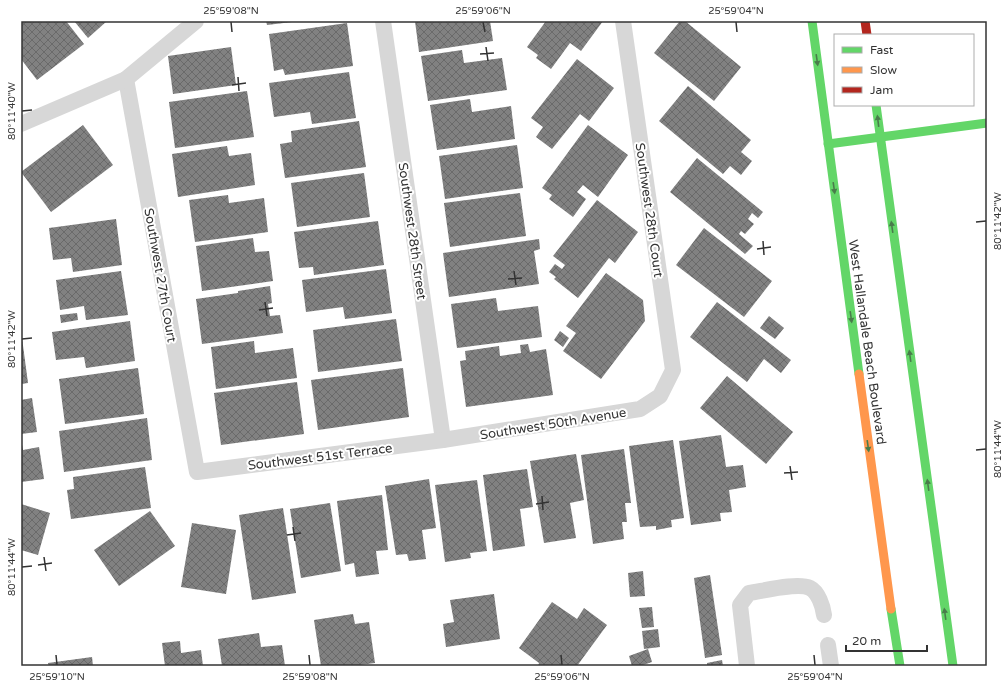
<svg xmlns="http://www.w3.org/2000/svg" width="1008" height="687" font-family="'Varela Round',sans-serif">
<defs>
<pattern id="building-cross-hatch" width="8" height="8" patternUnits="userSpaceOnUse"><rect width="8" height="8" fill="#818181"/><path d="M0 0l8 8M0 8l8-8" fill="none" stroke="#6a6a6a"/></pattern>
</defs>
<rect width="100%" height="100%" fill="#fff"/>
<g fill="url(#building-cross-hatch)">
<path d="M21,21H66L84,44L37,80L21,59Z"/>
<path d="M74,21H107L88,38Z"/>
<path d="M266,21H292V22L267,25Z"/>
<path d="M415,21H490L493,41L419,52Z"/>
<path d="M546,21H603L581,51L570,43L551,69L536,58L538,55L527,47Z"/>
<path d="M680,21H685L741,67L714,101L654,53Z"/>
<path d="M347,23L353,66L285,75L283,69L274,71L269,34Z"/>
<path d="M231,47L236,85L173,94L168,56Z"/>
<path d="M462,50L464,63L502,58L507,90L428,101L421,56Z"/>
<path d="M577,59L614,88L589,121L580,114L552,149L536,137L543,127L531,118Z"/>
<path d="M349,72L356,118L312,124L310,112L274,117L269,83Z"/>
<path d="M688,86L751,140L741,152L752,161L741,175L730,166L723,174L659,121Z"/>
<path d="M247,91L254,137L175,148L169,102Z"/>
<path d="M470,99L472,112L511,106L515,139L437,150L430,105Z"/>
<path d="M359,121L366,167L285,178L280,144L292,142L291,131Z"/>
<path d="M83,125L113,165L51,212L21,172Z"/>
<path d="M588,125L628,155L598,197L583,185L577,192L586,199L573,217L549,199L552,195L542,188Z"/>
<path d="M517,145L523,188L445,199L439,156Z"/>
<path d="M227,146L229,156L251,153L255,185L178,197L172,154Z"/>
<path d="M697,158L763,212L758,218L752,213L748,219L754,224L745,234L741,231L739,234L753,246L745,254L670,192Z"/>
<path d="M364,173L370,217L297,227L291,183Z"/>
<path d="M520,193L526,236L450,247L444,203Z"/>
<path d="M228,195L229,203L264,198L268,232L195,242L189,200Z"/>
<path d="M597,200L638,232L615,263L609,258L578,298L554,279L556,277L549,272L555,264L562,269L565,265L553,256Z"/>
<path d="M116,219L122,265L73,272L71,258L53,260L49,228Z"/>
<path d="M378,221L384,265L314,275L313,267L299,268L294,232Z"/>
<path d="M704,228L772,281L744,317L676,265Z"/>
<path d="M253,238L255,252L269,251L273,281L202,291L196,246Z"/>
<path d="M539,239L540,249L534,251L539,284L449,297L443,253Z"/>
<path d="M386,269L392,313L345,319L343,307L306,312L302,280Z"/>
<path d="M121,271L128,315L86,320L84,306L60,310L56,280Z"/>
<path d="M606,273L643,300L645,321L601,379L563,351L576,333L566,326Z"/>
<path d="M270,286L272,303L268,304L270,316L280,315L283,333L202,344L196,299L238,293V291Z"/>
<path d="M496,298L498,311L538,306L542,337L457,348L451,304Z"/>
<path d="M717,302L791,360L781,373L764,359L747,382L690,337Z"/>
<path d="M77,313L78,320L61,323L60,315Z"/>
<path d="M769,316L784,328L775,339L760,328Z"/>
<path d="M396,319L402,361L318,372L313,330Z"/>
<path d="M130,321L135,361L86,368L84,357L56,360L52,332Z"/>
<path d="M560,331L569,338L563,347L554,340Z"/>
<path d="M21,338H22L28,383L21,384Z"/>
<path d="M254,341L255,353L293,348L297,378L216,389L211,347Z"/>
<path d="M528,344L530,352L546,349L553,395L466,407L460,361L466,360L465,351L499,346L500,356L521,353L520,345Z"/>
<path d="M138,368L144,414L65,424L59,379Z"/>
<path d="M403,368L409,417L318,430L311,380Z"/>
<path d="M727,376L793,432L766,464L700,408Z"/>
<path d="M297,382L304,434L221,445L214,393Z"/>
<path d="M32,398L37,432L21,434V400Z"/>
<path d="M147,418L152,460L64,472L59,431Z"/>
<path d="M721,435L726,467L743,465L746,487L729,490L732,512L720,513L721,521L691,525L679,441Z"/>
<path d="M21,439L23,450L39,447L44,479L21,482Z"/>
<path d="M673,440L684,518L671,520L672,527L656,530V526L640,527L629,446Z"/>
<path d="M624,449L631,503H625L627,522H622L624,539L593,544L581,455Z"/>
<path d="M576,454L584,500L570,503L576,538L544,543L530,461Z"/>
<path d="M145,467L151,508L71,519L67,490L74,489L73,477Z"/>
<path d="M527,469L533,507L520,509L525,546L493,551L483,475Z"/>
<path d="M429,479L436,528L422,530L426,559L409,561L407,554L396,555L385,486Z"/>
<path d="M477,480L487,551L470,553L471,558L445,562L435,485Z"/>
<path d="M382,495L388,550L376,551L379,574L356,577L354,563L345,565L337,501Z"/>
<path d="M330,503L341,571L301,578L290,509Z"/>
<path d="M21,504L50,513L38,555L21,550Z"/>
<path d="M283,508L296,593L252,600L239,515Z"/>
<path d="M150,511L175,546L119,586L94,550Z"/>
<path d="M192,523L236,530L226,594L181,587Z"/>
<path d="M643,571L645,596L630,597L628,573Z"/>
<path d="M710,575L722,655L705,658L694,578Z"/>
<path d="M494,594L500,639L446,647L443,624L454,622L450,600Z"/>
<path d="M552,602L577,619L584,608L607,625L577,666H538L539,663L519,648Z"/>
<path d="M652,607L654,627L642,628L639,608Z"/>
<path d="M353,614L355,624L369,622L375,663L351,666H321L314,620Z"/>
<path d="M658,629L660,647L644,649L642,631Z"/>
<path d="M259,633L261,647L282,645L285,666H222L218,639Z"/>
<path d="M180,641L181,653L201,650L203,666H165L162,643Z"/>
<path d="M648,649L652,662L640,666H632L629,656Z"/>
<path d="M92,657L93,666H49L48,663Z"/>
<path d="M722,660L723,666H707V663Z"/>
</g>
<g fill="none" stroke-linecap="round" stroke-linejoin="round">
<g stroke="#d7d7d7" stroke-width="16">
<path d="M383,21L443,440"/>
<path d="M126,79L197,472L443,440L640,409L660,396L673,370L623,21"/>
<path d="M21,124L126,79L196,21"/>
<path d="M828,645L831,666"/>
<path d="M747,666L740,605L749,593C763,591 798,582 810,588C818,592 823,606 824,615"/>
</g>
<g stroke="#63d668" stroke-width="9">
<path d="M812,21L859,374"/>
<path d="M876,105L953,666"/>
<path d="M828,144L987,123"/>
<path d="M891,609L900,666"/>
</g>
<path stroke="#ff974d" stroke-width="9" d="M859,374L891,609"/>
<path stroke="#b3261e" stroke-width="9" d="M865,21L867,35"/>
</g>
<defs><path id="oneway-solid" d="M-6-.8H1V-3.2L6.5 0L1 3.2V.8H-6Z"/></defs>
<g fill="#497c4b">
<use href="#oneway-solid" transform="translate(817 60) rotate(82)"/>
<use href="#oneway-solid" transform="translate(878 121) rotate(-97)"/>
<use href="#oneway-solid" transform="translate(834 188) rotate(82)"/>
<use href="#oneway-solid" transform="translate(892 227) rotate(-98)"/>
<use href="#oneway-solid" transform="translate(851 317) rotate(82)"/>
<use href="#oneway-solid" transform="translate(910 356) rotate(-98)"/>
<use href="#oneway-solid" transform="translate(868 446) rotate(82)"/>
<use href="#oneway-solid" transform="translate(928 485) rotate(-98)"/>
<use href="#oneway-solid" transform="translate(945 614) rotate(-98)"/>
</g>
<path fill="none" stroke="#333" stroke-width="1.5" d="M231,22L232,32M483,22L485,32M736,22L737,32M486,47L488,61M480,54L494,53M238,77L239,91M232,85L246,83M22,111L32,110M976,222L986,221M763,241L764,255M757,249L771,247M514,271L516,285M508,279L522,278M265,302L267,316M259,310L273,308M22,339L32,338M976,450L986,449M790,466L792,480M784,473L798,472M542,496L543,510M536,504L549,502M293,527L295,541M287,535L301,533M44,557L46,571M38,565L52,563M22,567L32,566M56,655L57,665M309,655L310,665M561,655L562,665M814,655L815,665"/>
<g text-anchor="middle" stroke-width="4" stroke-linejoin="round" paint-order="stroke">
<g font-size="13" fill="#333" stroke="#fff">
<text transform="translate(650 210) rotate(82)" y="5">Southwest 28th Court</text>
<text transform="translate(413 231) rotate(82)" y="5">Southwest 28th Street</text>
<text transform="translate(161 275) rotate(80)" y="5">Southwest 27th Court</text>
<text transform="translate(868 342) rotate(82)" y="5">West Hallandale Beach Boulevard</text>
<text transform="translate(553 423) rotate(-9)" y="5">Southwest 50th Avenue</text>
<text transform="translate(320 456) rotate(-7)" y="5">Southwest 51st Terrace</text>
</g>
</g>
<rect width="1008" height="687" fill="none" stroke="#ffffff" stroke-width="44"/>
<rect x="834" y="34" width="140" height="72" fill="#ffffff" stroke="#adadad"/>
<rect x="842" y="47" width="20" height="6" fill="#63d668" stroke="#adadad"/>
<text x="870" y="54" font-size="12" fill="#333333">Fast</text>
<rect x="842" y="67" width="20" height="6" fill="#ff974d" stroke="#adadad"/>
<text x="870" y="74" font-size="12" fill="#333333">Slow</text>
<rect x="842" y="87" width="20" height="6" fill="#b3261e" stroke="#adadad"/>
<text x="870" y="94" font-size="12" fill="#333333">Jam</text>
<path d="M846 645v6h81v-6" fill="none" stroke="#333333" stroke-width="2"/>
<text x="852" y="645" font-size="12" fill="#333333" stroke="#ffffff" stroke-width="3" paint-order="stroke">20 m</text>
<rect x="22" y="22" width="964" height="643" fill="none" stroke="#333" stroke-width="1.5"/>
<g font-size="10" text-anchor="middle" fill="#333">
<text x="231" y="14">25°59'08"N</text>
<text x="483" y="14">25°59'06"N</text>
<text x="736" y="14">25°59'04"N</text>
<text transform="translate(11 111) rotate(-90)" y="4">80°11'40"W</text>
<text transform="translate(997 221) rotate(-90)" y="4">80°11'42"W</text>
<text transform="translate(11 339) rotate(-90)" y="4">80°11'42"W</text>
<text transform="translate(997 449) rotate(-90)" y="4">80°11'44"W</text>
<text transform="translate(11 567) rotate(-90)" y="4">80°11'44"W</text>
<text x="57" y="680">25°59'10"N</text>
<text x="310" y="680">25°59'08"N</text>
<text x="562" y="680">25°59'06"N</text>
<text x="815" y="680">25°59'04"N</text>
</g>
</svg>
